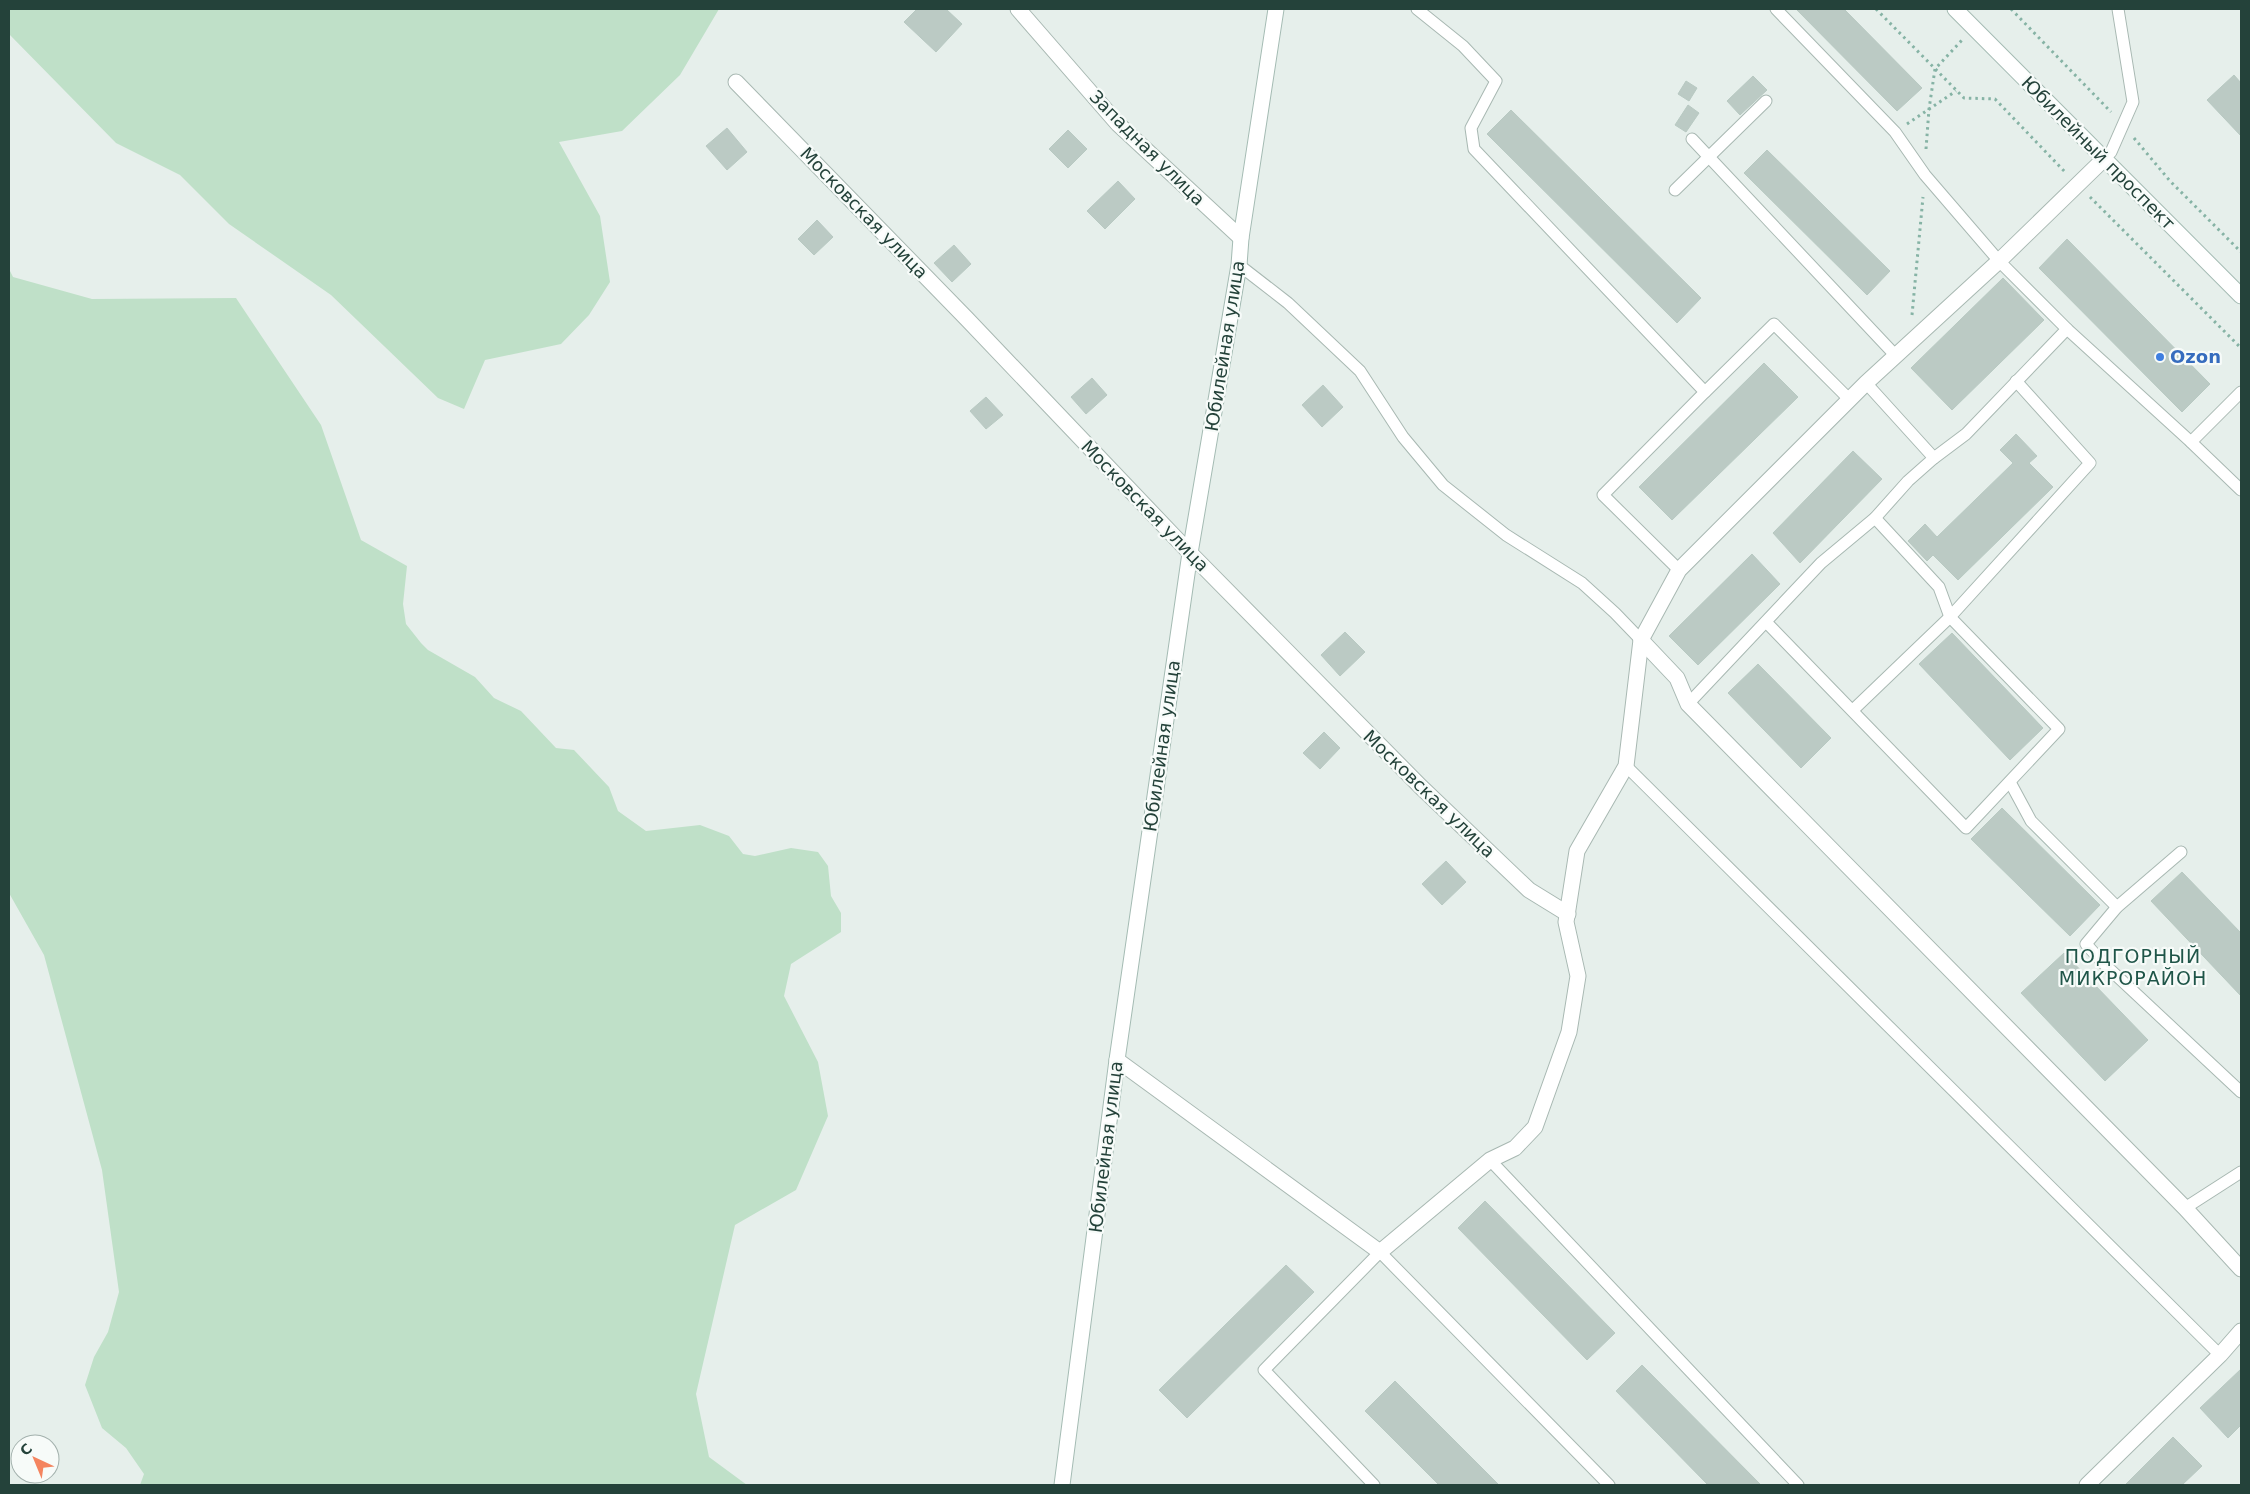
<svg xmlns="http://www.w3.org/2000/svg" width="2250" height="1494" font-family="'DejaVu Sans',sans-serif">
<rect width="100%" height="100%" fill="#e6efeb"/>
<g fill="#bfe0c8">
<path d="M9,9H719L680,75L622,131L559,142L600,216L610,282L589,315L561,344L485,360L464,409L438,398L331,295L229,224L180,175L116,143L9,34Z"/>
<path d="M9,269L13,277L92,299L236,298L321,425L361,540L407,566L403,604L406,624L421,643L428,650L475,677L494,698L521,711L556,748L574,750L609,787L618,811L646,831L700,825L729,836L743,854L755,856L791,848L818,852L828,866L831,896L841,913V932L791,964L784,996L818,1062L828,1116L796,1190L735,1225L696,1394L709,1457L747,1485H140L144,1474L126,1448L102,1428L85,1385L94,1357L108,1332L119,1292L102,1170L44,955L9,893Z"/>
</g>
<g fill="#bbcac4" stroke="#b8c9c2">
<path d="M917,9H946L962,24L936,52L904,22Z"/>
<path d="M1796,9H1844L1922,88L1897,111Z"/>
<path d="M2234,75L2241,83V136L2207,100Z"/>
<path d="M1753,76L1767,90L1740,115L1727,101Z"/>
<path d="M1686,81L1697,88L1689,101L1678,94Z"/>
<path d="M1688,105L1699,113L1686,132L1675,125Z"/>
<path d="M1511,110L1701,298L1677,323L1487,134Z"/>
<path d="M727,128L747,152L727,170L706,146Z"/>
<path d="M1068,130L1087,149L1068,168L1049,149Z"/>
<path d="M1767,150L1890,271L1867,295L1744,173Z"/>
<path d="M1118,181L1135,199L1105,229L1087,211Z"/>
<path d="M817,220L833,237L814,255L798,239Z"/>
<path d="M2067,239L2210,384L2182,412L2039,268Z"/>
<path d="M954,245L971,264L952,282L934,263Z"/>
<path d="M2003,278L2044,320L1952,410L1911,368Z"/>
<path d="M1764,363L1798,397L1672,520L1639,487Z"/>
<path d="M1092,378L1107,395L1086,414L1071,397Z"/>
<path d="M1323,385L1343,407L1322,427L1302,405Z"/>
<path d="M986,397L1003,415L986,429L970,411Z"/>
<path d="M2016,434L2037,456L2029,463L2053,487L1958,580L1933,555L1927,561L1908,541L1925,524L1937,537L2013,463L2000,450Z"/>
<path d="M1853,451L1882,479L1800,563L1773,533Z"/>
<path d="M1752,554L1780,584L1698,665L1669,636Z"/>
<path d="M1345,632L1365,652L1340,676L1321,655Z"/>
<path d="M1952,633L2043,728L2010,760L1919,664Z"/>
<path d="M1758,664L1831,738L1801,768L1728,693Z"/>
<path d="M1324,732L1340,748L1320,769L1303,753Z"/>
<path d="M2002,808L2100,905L2070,936L1971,839Z"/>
<path d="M1446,861L1466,882L1442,905L1422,884Z"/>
<path d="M2182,872L2241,933V996L2151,901Z"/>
<path d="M2064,953L2148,1040L2105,1081L2021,993Z"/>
<path d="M1485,1201L1615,1333L1587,1360L1458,1228Z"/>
<path d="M1286,1265L1314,1292L1187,1418L1159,1390Z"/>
<path d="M1642,1365L1761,1485H1708L1616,1391Z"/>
<path d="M2241,1369V1425L2228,1438L2200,1408Z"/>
<path d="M1395,1381L1499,1485H1439L1365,1411Z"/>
<path d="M2173,1437L2202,1466L2182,1485H2125Z"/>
</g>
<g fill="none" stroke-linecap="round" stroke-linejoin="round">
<defs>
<g id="service">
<path d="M1417,9L1463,46L1496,81L1471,128L1474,149L1705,392L1774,324L1850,400"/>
<path d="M1776,9L1895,132L1925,175L1999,261L2067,329L1966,434L1934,458"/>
<path d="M1692,139L1896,356"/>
<path d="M2104,159L2111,152L2133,102L2118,9"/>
<path d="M1675,190L1766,101"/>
<path d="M1239,265L1288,303L1360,371L1403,437L1443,485L1506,535L1582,583L1615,613L1641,640"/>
<path d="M2067,329L2191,442L2241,392"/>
<path d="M2191,442L2241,490"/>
<path d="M1679,570L1603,495L1705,392"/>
<path d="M1766,622L1966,828L2059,729L1950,617L1939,587L1875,518"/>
<path d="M1688,704L1821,563L1875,518L1908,481L1934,458L1866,383"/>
<path d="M1853,710L1950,617L2090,463L2016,381"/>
<path d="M1626,766L2220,1355"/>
<path d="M2010,782L2031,821L2117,907"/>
<path d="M2181,852L2117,907L2086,944L2103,963L2241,1092"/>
<path d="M1490,1160L1798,1485"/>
<path d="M2185,1208L2241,1172"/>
<path d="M1374,1485L1264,1370L1380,1252L1609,1485"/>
</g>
<g id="minor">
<path d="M1018,9L1118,124L1241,238"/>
<path d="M736,82L967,319L1190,553L1421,787L1529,890L1568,914"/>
<path d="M1641,640L1677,678L1688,704L2185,1208L2241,1269"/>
<path d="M1117,1060L1380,1252L1490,1160L1515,1148L1535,1127L1569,1032L1578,976L1566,922L1577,851L1626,766L1641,640L1679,570L1866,383L1999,261L2104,159"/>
<path d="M2087,1485L2220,1355L2241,1331"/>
</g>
<g id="secondary">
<path d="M1955,9L2241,296"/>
<path d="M1062,1485L1117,1060L1190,553L1239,265L1241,238L1276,9"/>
</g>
</defs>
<use href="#service" stroke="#a8b8b2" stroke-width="13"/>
<use href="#minor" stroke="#a8b8b2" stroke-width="17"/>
<use href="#secondary" stroke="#a4bbb3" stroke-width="17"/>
<g stroke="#86b3a5" stroke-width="3" stroke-dasharray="2.5 4" stroke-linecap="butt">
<path d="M1876,9L1964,98L1995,99L2066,173"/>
<path d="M2011,9L2111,112"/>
<path d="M1907,124L1956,91"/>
<path d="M2134,138L2170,181L2241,252"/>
<path d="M1926,149L1929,109L1935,69L1963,39"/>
<path d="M2090,197L2241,348"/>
<path d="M1912,315L1923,197"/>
</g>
<use href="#service" stroke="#fff" stroke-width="11"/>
<use href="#minor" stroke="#fff" stroke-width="15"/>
<use href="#secondary" stroke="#fff" stroke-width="15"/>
</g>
<circle fill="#3f7fe0" stroke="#f7fbf9" stroke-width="2" cx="2160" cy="357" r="5"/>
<g text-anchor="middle" stroke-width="4.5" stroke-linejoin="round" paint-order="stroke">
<g font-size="18" fill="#24423a" stroke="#f7fbf9">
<text transform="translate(1147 148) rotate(45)" y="6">Западная улица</text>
<text transform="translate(2098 153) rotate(45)" y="6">Юбилейный проспект</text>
<text transform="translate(864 213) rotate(46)" y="6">Московская улица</text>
<text transform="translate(1225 346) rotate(-81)" y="6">Юбилейная улица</text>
<text transform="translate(1145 506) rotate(46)" y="6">Московская улица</text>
<text transform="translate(1162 746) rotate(-82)" y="6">Юбилейная улица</text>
<text transform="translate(1429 794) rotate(44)" y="6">Московская улица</text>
<text transform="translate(1106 1147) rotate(-83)" y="6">Юбилейная улица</text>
</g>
<g font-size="18" font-weight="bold" fill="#366cbe" stroke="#f7fbf9" text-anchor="start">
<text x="2170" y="363">Ozon</text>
</g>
<g font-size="19" letter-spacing="1" fill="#1f5548" stroke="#f7fbf9">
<text x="2133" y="963">ПОДГОРНЫЙ<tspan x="2133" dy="22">МИКРОРАЙОН</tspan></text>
</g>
</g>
<rect width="2250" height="1494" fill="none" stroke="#24423a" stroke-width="20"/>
<g transform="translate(35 1459) rotate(316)"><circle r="24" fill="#f7fbf9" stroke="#a3b1ad"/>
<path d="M0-4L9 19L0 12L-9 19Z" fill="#f4845f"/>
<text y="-8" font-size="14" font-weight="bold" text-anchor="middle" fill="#24423a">С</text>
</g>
</svg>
